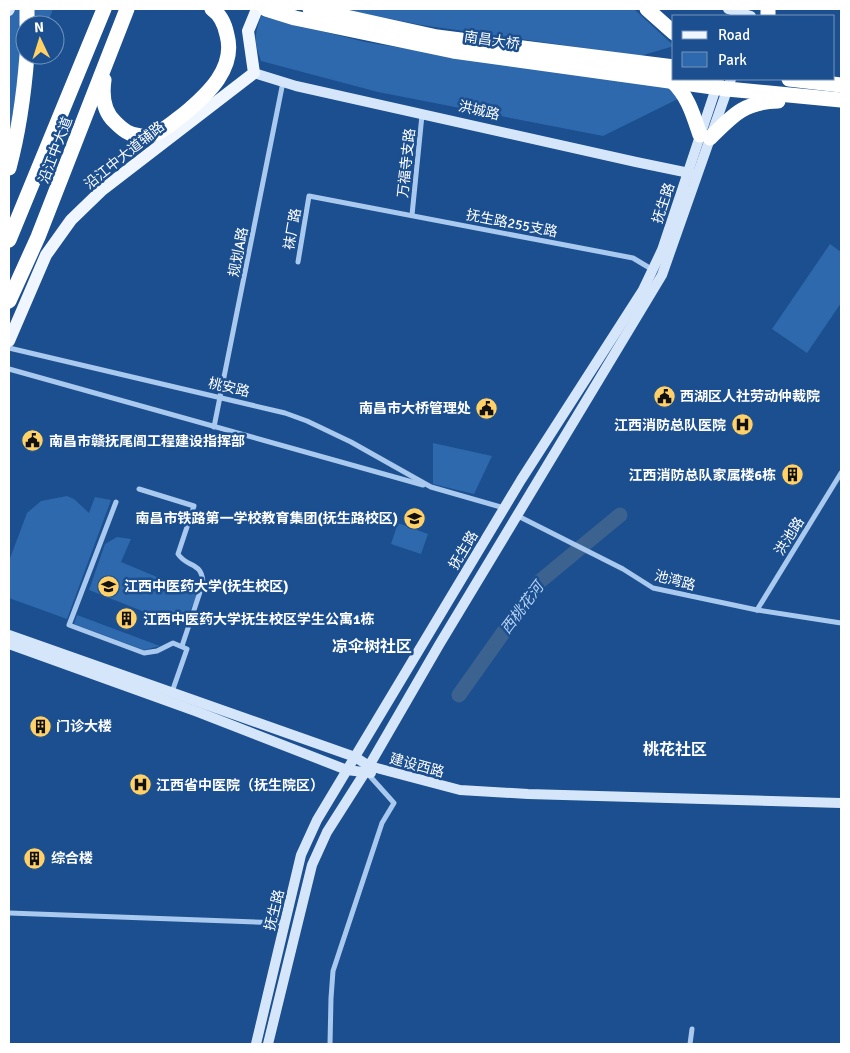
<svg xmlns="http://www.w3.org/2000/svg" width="850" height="1053" font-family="Signika,'Noto Sans SC',sans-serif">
<rect width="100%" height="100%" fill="#1b4f8f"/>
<g fill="#2e69ad">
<path d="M9,9H53L47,25H25V55L21,59L9,138Z"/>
<path d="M344,9H634L674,46L640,56L421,25L356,12Z"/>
<path d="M261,16L365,42L534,69L694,91L603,136L378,92L261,61C254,40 254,37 261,16Z"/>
<path d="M830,244L841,252V303L807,353L772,329Z"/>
<path d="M433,443L492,456L474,494L433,484Z"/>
<path d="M67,496L74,499L89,513L95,497L111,500L67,619L9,598V561L27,513L41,501Z"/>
<path d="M398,523L428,534L421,554L391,544Z"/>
<path d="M117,537L131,539L121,562L186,589L199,592L185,621L175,624L89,590L105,544Z"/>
<path d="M77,615L160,646L144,650L74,624Z"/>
</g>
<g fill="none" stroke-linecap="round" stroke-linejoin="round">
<path stroke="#3c6290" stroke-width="15" d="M459,695L539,582L620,515"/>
<g stroke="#a9c9ee" stroke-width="5">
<path d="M412,215L422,115"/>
<path d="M298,262L309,196L633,258L653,270"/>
<path d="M9,348L285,413L307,421L351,442L431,487L504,508"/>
<path d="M9,369L423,485"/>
<path d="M214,427L283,82"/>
<path d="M139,489L194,506L178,554C187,568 202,561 203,583L182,646"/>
<path d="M116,502L69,625L144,653L157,651L173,643L187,649L172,692"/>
<path d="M518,516L623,569L653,588L757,610L841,623"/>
<path d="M757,610L841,473"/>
<path d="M9,913L285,923"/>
<path d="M330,1044L331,998L333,971L382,823L394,803L368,774"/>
<path d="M690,1044L692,1029"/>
</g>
<g stroke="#d6e6fa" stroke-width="10">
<path d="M728,9L751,16"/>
<path d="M9,11L10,9"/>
<path d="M254,73L296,86L636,162L694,174"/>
<path d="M9,635L355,757L369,766L460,790L528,794L841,803"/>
<path d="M9,644L198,712L347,770L371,773"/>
<path d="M256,1044L301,855L317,820L521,480L643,290L662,250L719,79"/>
<path d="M268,1044L312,865L327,832L369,766L439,645L662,275L731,79"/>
</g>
<path stroke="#f0f6ff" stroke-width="12" d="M9,341L46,255L71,220L102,190L254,73L248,31L257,9"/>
<g stroke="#fff" stroke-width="15">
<path d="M266,9L295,18L453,51L727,89L841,100"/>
<path d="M310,9L437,37L674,67"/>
<path d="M647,9L674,33"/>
<path d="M768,16V9"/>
<path d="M27,25V9"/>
<path d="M789,79L841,85"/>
<path d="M104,80C102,94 103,111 115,122C123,130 129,135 141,136C158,137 172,123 184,114C208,94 236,68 227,35C225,25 221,15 212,9"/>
<path d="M672,81C688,96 693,114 700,135"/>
<path d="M710,138C733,115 744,102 778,101"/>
<path d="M9,168C19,131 24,94 27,55"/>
<path d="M9,240L104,9"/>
<path d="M9,301L38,237L127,9"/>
</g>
</g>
<defs>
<symbol id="civic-disc" viewBox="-11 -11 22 22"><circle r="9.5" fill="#ffd166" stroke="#1b4f8f"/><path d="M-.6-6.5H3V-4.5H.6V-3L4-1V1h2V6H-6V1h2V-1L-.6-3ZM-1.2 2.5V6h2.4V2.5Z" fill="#111"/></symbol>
<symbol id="hospital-disc" viewBox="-11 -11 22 22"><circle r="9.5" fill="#ffd166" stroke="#1b4f8f"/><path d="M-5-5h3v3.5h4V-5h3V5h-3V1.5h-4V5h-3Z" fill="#111"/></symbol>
<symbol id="building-disc" viewBox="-11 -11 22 22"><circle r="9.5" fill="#ffd166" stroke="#1b4f8f"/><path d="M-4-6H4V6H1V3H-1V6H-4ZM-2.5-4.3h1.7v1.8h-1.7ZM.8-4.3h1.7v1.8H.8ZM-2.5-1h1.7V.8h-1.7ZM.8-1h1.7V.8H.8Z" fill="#111"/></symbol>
<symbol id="school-disc" viewBox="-11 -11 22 22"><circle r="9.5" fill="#ffd166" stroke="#1b4f8f"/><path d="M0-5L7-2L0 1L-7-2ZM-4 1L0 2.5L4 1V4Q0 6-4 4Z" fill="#111"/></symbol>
<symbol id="university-disc" viewBox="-11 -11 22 22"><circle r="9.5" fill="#ffd166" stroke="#1b4f8f"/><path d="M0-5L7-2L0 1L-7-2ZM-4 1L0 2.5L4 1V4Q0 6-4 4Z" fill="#111"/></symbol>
</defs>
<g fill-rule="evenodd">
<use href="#civic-disc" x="652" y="384" width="25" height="25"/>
<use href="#civic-disc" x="474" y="396" width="25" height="25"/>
<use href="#hospital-disc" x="730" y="412" width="25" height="25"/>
<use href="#civic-disc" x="20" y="428" width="25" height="25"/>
<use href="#building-disc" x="780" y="462" width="25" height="25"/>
<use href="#school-disc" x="402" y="506" width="25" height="25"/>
<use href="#university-disc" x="96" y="574" width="25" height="25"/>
<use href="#building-disc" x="114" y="606" width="25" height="25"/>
<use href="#building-disc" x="28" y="714" width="25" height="25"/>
<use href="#hospital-disc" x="128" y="772" width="25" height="25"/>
<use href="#building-disc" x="22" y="846" width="25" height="25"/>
</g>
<g text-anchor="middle" stroke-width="5" stroke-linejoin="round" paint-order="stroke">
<g font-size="14" fill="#fff" stroke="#1b4f8f">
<text transform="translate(492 40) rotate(8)" y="5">南昌大桥</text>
<text transform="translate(479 110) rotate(13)" y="5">洪城路</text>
<text transform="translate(55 150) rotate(-69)" y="5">沿江中大道</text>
<text transform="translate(124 155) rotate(-39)" y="5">沿江中大道辅路</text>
<text transform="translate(406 163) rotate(-84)" y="5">万福寺支路</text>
<text transform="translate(663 203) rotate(-72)" y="5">抚生路</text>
<text transform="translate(512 223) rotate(11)" y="5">抚生路255支路</text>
<text transform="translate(292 229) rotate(-80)" y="5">袜厂路</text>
<text transform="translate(238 252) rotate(-79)" y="5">规划A路</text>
<text transform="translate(229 387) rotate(13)" y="5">桃安路</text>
<text transform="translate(789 536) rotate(-58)" y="5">洪池路</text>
<text transform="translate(463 550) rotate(-59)" y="5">抚生路</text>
<text transform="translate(675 580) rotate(15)" y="5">池湾路</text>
<text transform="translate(417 765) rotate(15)" y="5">建设西路</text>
<text transform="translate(274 910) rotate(-76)" y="5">抚生路</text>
</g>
<g font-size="14" font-weight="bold" fill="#fff" stroke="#1b4f8f" text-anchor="start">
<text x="680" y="401">西湖区人社劳动仲裁院</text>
<text x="471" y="413" text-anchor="end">南昌市大桥管理处</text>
<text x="726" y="430" text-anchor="end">江西消防总队医院</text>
<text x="49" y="446">南昌市赣抚尾闾工程建设指挥部</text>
<text x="776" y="480" text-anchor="end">江西消防总队家属楼6栋</text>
<text x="398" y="523" text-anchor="end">南昌市铁路第一学校教育集团(抚生路校区)</text>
<text x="124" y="591">江西中医药大学(抚生校区)</text>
<text x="143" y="624">江西中医药大学抚生校区学生公寓1栋</text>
<text x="56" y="731">门诊大楼</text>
<text x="156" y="790">江西省中医院（抚生院区）</text>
<text x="51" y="863">综合楼</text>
</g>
<g font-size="15" font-style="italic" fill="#b5d3f5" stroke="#1b4f8f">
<text transform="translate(522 608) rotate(-53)" y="5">西桃花河</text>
</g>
<g font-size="16" font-weight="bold" fill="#fff" stroke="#1b4f8f">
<text x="372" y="652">凉伞树社区</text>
<text x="675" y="755">桃花社区</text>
</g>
</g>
<rect width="850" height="1053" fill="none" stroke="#ffffff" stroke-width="20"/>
<rect x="672" y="15" width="162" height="65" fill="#1b4f8f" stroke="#7695bc"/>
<rect x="682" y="31" width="25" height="8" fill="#f0f6ff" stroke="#7695bc"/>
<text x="718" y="40" font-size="15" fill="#ffffff">Road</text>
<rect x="682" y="52" width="25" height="15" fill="#2e69ad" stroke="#7695bc"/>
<text x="718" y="65" font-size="15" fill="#ffffff">Park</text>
<g transform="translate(40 40) rotate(356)"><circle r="24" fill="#1b4f8f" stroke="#7695bc"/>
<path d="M0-4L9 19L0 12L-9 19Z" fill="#ffd166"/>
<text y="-8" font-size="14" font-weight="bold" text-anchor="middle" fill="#ffffff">N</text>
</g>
</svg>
